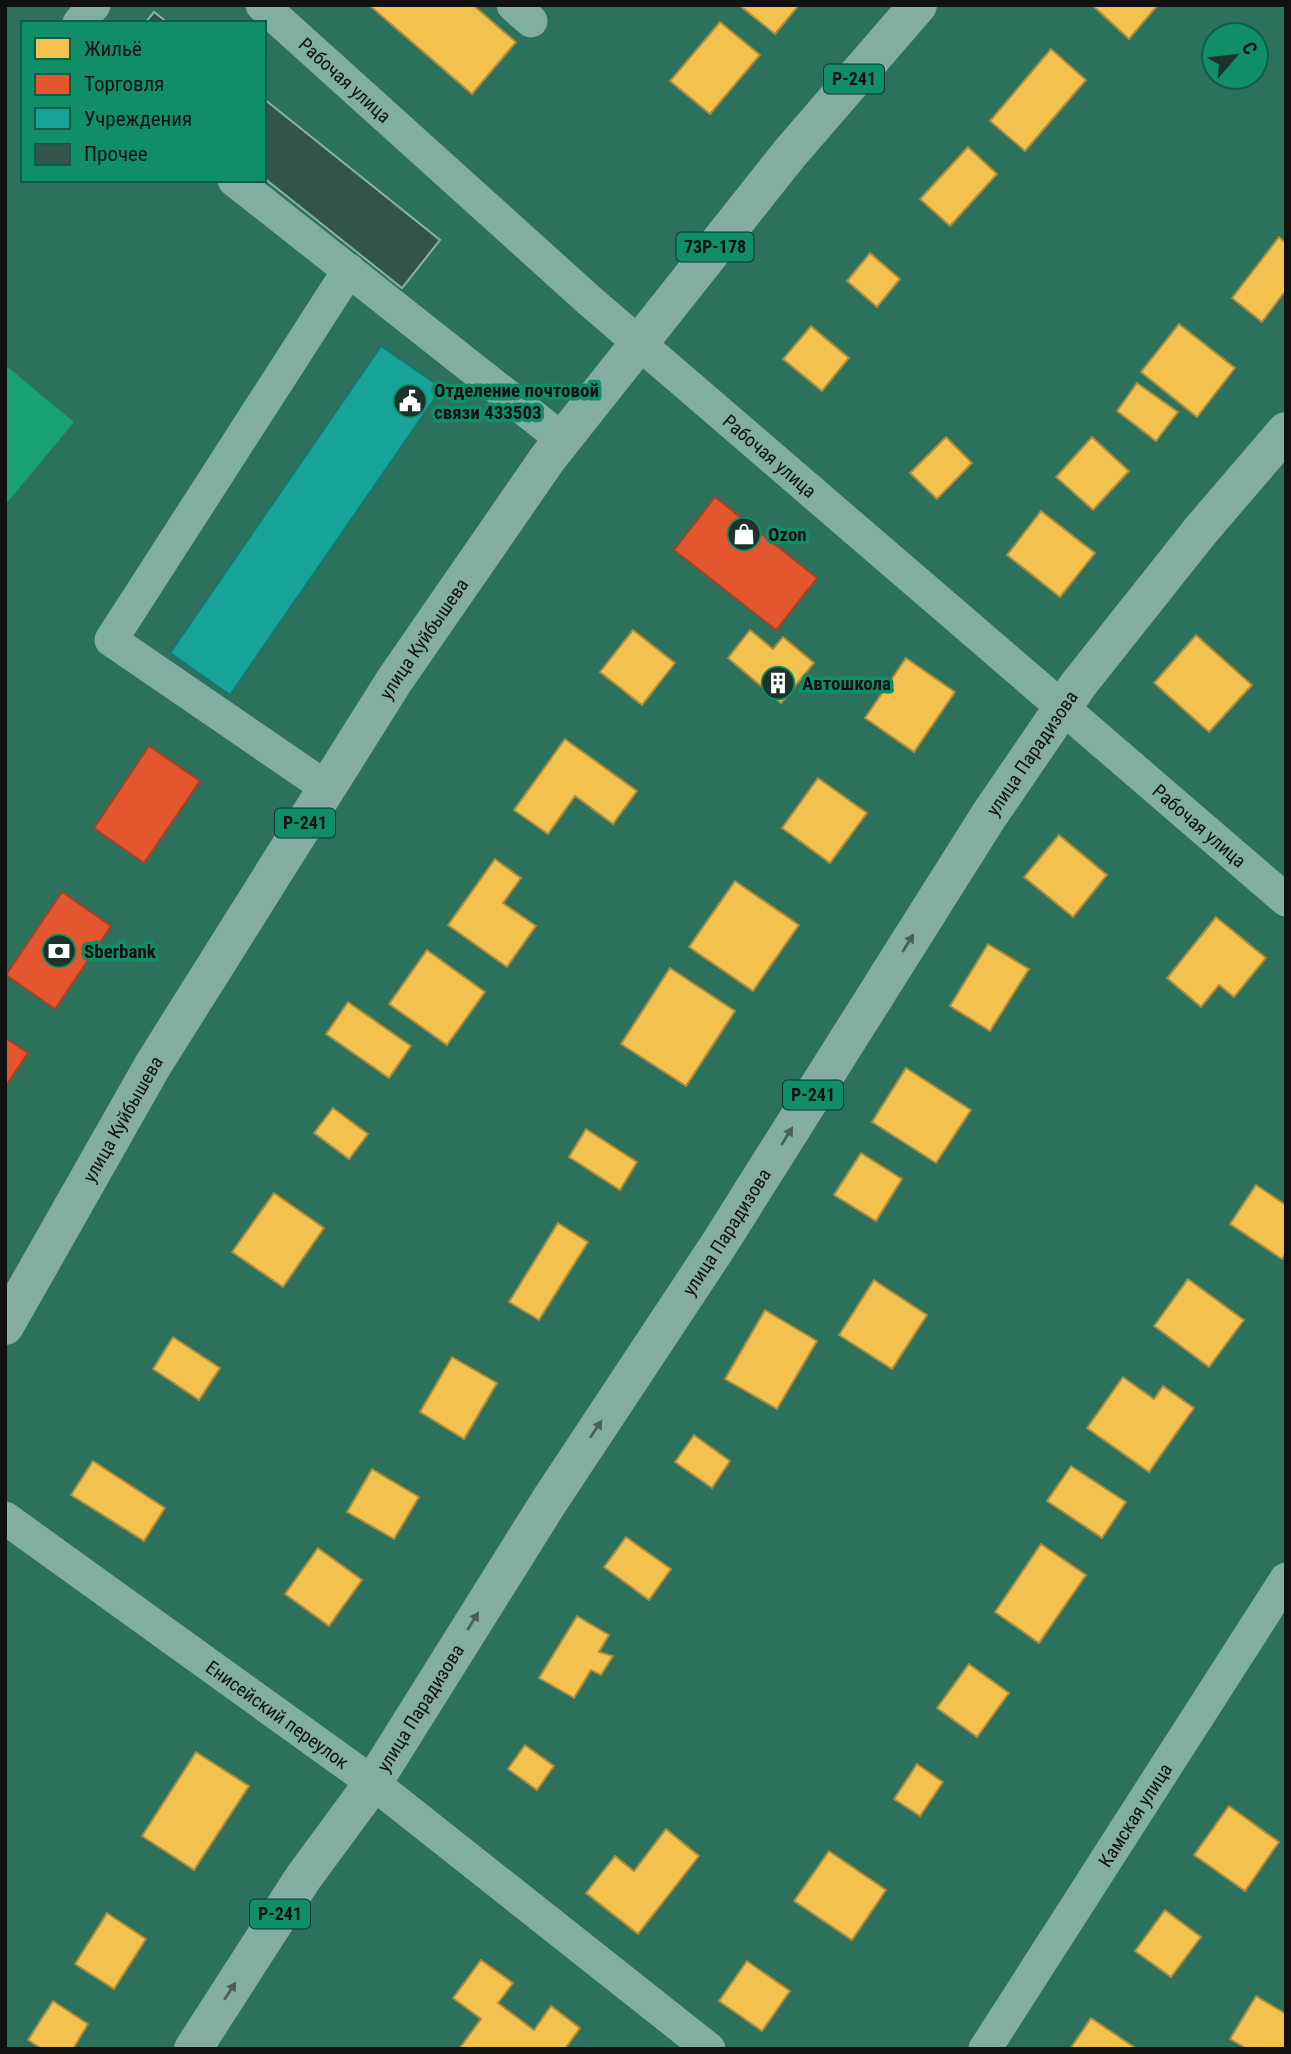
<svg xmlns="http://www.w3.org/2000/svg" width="1291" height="2054" font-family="'Roboto Condensed',sans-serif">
<rect width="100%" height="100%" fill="#2c715c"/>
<path fill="#19a176" d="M5,365L74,422L5,505Z"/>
<g fill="#f2c14e" stroke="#ae8c3c" stroke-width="2">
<path d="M369,5H473L516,42L472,94Z"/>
<path d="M739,5H799L775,34Z"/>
<path d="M1092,5H1158L1129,39Z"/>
<path d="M720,22L760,55L710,114L670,81Z"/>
<path d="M1051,49L1086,80L1025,151L990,121Z"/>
<path d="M968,147L997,174L950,226L920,199Z"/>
<path d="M1279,237L1286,243V290L1262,322L1232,298Z"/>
<path d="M870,253L900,279L877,307L847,281Z"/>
<path d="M1179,324L1235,368L1197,417L1141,372Z"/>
<path d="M811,326L849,358L822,391L783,359Z"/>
<path d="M1137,383L1178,412L1156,441L1117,411Z"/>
<path d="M946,437L972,463L937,499L910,473Z"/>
<path d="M1092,437L1129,471L1093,510L1056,477Z"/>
<path d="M1041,511L1095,553L1060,597L1007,555Z"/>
<path d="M633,630L675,663L642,705L600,672Z"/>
<path d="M750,630L773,649L783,637L814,663L781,703L728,658Z"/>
<path d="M1196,635L1252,685L1209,732L1154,683Z"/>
<path d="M906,658L955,692L914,752L865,718Z"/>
<path d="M565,739L637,791L613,824L575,796L548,834L514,810Z"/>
<path d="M818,778L867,813L830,863L782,828Z"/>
<path d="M1059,835L1107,875L1073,917L1024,877Z"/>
<path d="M495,859L521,878L503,903L536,926L507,967L448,925Z"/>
<path d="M735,881L799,925L753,991L689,947Z"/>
<path d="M1216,917L1266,958L1234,997L1219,985L1201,1007L1167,978Z"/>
<path d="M988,944L1029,969L990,1031L950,1006Z"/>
<path d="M427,950L485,992L447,1045L389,1004Z"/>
<path d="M670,968L735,1011L686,1086L621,1044Z"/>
<path d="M348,1002L411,1046L389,1078L326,1034Z"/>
<path d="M906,1068L971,1110L936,1163L872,1122Z"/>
<path d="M333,1108L368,1134L349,1159L314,1133Z"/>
<path d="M586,1129L637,1162L620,1190L569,1157Z"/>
<path d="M861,1153L902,1179L876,1221L834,1195Z"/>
<path d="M1256,1185L1286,1205V1253L1282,1259L1230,1224Z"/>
<path d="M274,1193L324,1228L283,1287L232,1252Z"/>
<path d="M558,1223L588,1242L539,1320L509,1302Z"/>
<path d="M1188,1279L1244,1320L1209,1367L1154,1326Z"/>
<path d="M874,1280L927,1315L892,1369L839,1335Z"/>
<path d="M765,1310L817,1341L777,1409L725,1379Z"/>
<path d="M173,1337L220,1368L199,1400L153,1369Z"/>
<path d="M452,1357L497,1383L464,1439L420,1412Z"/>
<path d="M1123,1377L1154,1399L1163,1386L1194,1408L1149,1472L1087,1428Z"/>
<path d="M694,1435L730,1461L712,1488L675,1462Z"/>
<path d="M93,1461L165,1508L144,1541L71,1495Z"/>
<path d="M1071,1466L1126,1502L1102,1538L1047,1501Z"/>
<path d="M372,1469L419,1497L394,1539L347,1512Z"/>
<path d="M626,1537L671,1569L649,1600L604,1567Z"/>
<path d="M1041,1544L1086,1575L1039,1643L995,1612Z"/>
<path d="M318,1548L362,1580L329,1626L285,1594Z"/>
<path d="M577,1616L609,1635L599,1652L613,1656L601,1675L591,1670L574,1698L539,1678Z"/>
<path d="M969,1664L1009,1693L977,1737L937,1708Z"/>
<path d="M525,1745L554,1766L537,1790L508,1769Z"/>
<path d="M196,1752L249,1786L194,1870L142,1836Z"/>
<path d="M917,1764L943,1782L920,1816L894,1799Z"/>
<path d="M1229,1806L1279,1842L1245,1891L1194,1855Z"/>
<path d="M666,1829L699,1856L638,1934L586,1893L615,1856L634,1871Z"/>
<path d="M829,1851L886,1890L852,1940L794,1901Z"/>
<path d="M1165,1910L1201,1937L1171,1977L1135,1951Z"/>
<path d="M107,1913L146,1939L114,1989L75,1964Z"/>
<path d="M481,1960L513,1983L498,2003L534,2030L551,2006L580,2028L565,2049H459L481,2019L453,1998Z"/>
<path d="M747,1961L790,1991L762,2031L719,2001Z"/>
<path d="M1256,1996L1286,2014V2049H1247L1230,2039Z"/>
<path d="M53,2001L88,2024L73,2049H42L28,2040Z"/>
<path d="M1091,2018L1137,2049H1070Z"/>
</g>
<g fill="#e4572e" stroke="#a54225" stroke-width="2">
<path d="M715,497L817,578L776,630L674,550Z"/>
<path d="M149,746L200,781L144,863L94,828Z"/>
<path d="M62,892L111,926L55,1009L6,975Z"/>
<path d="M5,1038L28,1053L5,1087Z"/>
</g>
<path fill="#17a398" stroke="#157770" stroke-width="2" d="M381,346L442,388L230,695L170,653Z"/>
<g fill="#33544a" stroke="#88b3a6" stroke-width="2">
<path d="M154,12L168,23H145Z"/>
<path d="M264,99L440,240L402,288L264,178Z"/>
</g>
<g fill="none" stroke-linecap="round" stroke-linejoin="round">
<g stroke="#80aea0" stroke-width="33">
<path id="s1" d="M262,5L590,301L1286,900"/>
<path d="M513,5L531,21"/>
<path d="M79,23L94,5"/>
<path d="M234,180L562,439"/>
<path d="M327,788L111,640L349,270"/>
<path id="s2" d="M5,1518L373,1783L709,2049"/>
<path id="s3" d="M985,2049L1286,1579"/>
</g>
<g stroke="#84ada1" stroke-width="38">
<path id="s4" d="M5,1326L153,1065L394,681L548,458L790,153L918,5"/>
<path id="s5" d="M193,2049L303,1878L373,1783L550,1500L716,1249L988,817L1078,685L1201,530L1286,431"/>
</g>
</g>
<defs><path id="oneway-solid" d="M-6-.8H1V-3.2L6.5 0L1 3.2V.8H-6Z" transform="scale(1.75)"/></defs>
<g fill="#4a5f59">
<use href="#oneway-solid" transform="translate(908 943) rotate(-58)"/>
<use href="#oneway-solid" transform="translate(787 1136) rotate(-58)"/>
<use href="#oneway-solid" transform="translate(596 1429) rotate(-56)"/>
<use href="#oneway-solid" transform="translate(473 1621) rotate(-58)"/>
<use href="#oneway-solid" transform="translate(230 1991) rotate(-57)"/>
</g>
<defs>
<symbol id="civic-disc" viewBox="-11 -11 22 22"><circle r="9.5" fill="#1a332b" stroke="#0f8e67"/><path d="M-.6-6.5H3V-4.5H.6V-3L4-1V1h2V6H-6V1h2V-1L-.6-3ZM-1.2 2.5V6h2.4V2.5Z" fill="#fff"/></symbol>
<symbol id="shop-disc" viewBox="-11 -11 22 22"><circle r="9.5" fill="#1a332b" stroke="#0f8e67"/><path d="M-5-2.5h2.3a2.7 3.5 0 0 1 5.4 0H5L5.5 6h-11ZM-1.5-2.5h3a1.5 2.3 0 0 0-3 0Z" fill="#fff"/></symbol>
<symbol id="building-disc" viewBox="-11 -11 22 22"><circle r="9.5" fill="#1a332b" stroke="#0f8e67"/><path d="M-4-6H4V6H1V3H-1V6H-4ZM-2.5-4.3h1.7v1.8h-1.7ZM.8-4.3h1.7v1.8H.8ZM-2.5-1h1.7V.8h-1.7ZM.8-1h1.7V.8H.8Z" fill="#fff"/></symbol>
<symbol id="bank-disc" viewBox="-11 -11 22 22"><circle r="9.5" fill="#1a332b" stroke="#0f8e67"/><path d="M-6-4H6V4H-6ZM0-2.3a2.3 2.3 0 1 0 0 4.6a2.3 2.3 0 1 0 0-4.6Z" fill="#fff"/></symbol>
</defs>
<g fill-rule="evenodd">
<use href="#civic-disc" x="391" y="382" width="38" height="38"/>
<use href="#shop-disc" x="725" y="515" width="38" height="38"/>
<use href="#building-disc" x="759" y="664" width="38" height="38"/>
<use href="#bank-disc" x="40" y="932" width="38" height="38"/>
</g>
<g text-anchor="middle" stroke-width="7" stroke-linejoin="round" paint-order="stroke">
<g fill="#0f8e67" stroke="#10362b" stroke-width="2">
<rect x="824" y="64.5" width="60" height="29" rx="5"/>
<rect x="676.5" y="232.5" width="77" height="29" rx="5"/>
<rect x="275" y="808.5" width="60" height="29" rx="5"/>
<rect x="783" y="1080.5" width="60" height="29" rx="5"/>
<rect x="250" y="1899.5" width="60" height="29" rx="5"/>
</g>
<g font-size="18" font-weight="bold" fill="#111">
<text x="854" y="85">Р-241</text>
<text x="715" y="253">73Р-178</text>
<text x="305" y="829">Р-241</text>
<text x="813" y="1101">Р-241</text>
<text x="280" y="1920">Р-241</text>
</g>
<g font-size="19" fill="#111" stroke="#0f8e67">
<text dy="7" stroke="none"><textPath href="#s1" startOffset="112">Рабочая улица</textPath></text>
<text dy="7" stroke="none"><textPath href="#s1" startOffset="679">Рабочая улица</textPath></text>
<text dy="7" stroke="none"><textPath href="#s4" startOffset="805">улица Куйбышева</textPath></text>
<text dy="7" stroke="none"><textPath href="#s5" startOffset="1544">улица Парадизова</textPath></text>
<text dy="7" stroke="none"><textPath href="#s1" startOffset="1246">Рабочая улица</textPath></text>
<text dy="7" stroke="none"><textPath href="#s4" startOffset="238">улица Куйбышева</textPath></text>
<text dy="7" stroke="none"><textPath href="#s5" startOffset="976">улица Парадизова</textPath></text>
<text dy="7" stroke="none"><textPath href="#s5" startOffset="410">улица Парадизова</textPath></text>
<text dy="7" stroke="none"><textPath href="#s2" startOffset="336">Енисейский переулок</textPath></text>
<text dy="7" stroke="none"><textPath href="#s3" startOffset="278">Камская улица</textPath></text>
</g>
<g font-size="19" font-weight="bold" fill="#111" stroke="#0f8e67" text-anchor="start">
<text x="434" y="397">Отделение почтовой<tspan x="434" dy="22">связи 433503</tspan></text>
<text x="768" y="541">Ozon</text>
<text x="802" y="690">Автошкола</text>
<text x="84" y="958">Sberbank</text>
</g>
</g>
<rect width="1291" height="2054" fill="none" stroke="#111111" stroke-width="14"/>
<rect x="21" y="21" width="245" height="161" fill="#0f8e67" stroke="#105c45" stroke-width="2"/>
<rect x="35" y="38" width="35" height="21" fill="#f2c14e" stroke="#105c45" stroke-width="2"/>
<text x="84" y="56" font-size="21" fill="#111111">Жильё</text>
<rect x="35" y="74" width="35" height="21" fill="#e4572e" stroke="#105c45" stroke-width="2"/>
<text x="84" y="91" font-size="21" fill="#111111">Торговля</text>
<rect x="35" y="108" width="35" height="21" fill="#17a398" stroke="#105c45" stroke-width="2"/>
<text x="84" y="126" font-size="21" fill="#111111">Учреждения</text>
<rect x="35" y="144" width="35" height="21" fill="#33544a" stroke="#105c45" stroke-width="2"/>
<text x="84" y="161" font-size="21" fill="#111111">Прочее</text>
<g transform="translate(1235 56) rotate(62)"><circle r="33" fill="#0f8e67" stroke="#105c45" stroke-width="2"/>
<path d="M0-5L12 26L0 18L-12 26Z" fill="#1a332b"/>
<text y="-10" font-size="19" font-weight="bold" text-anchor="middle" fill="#111111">С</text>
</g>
</svg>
